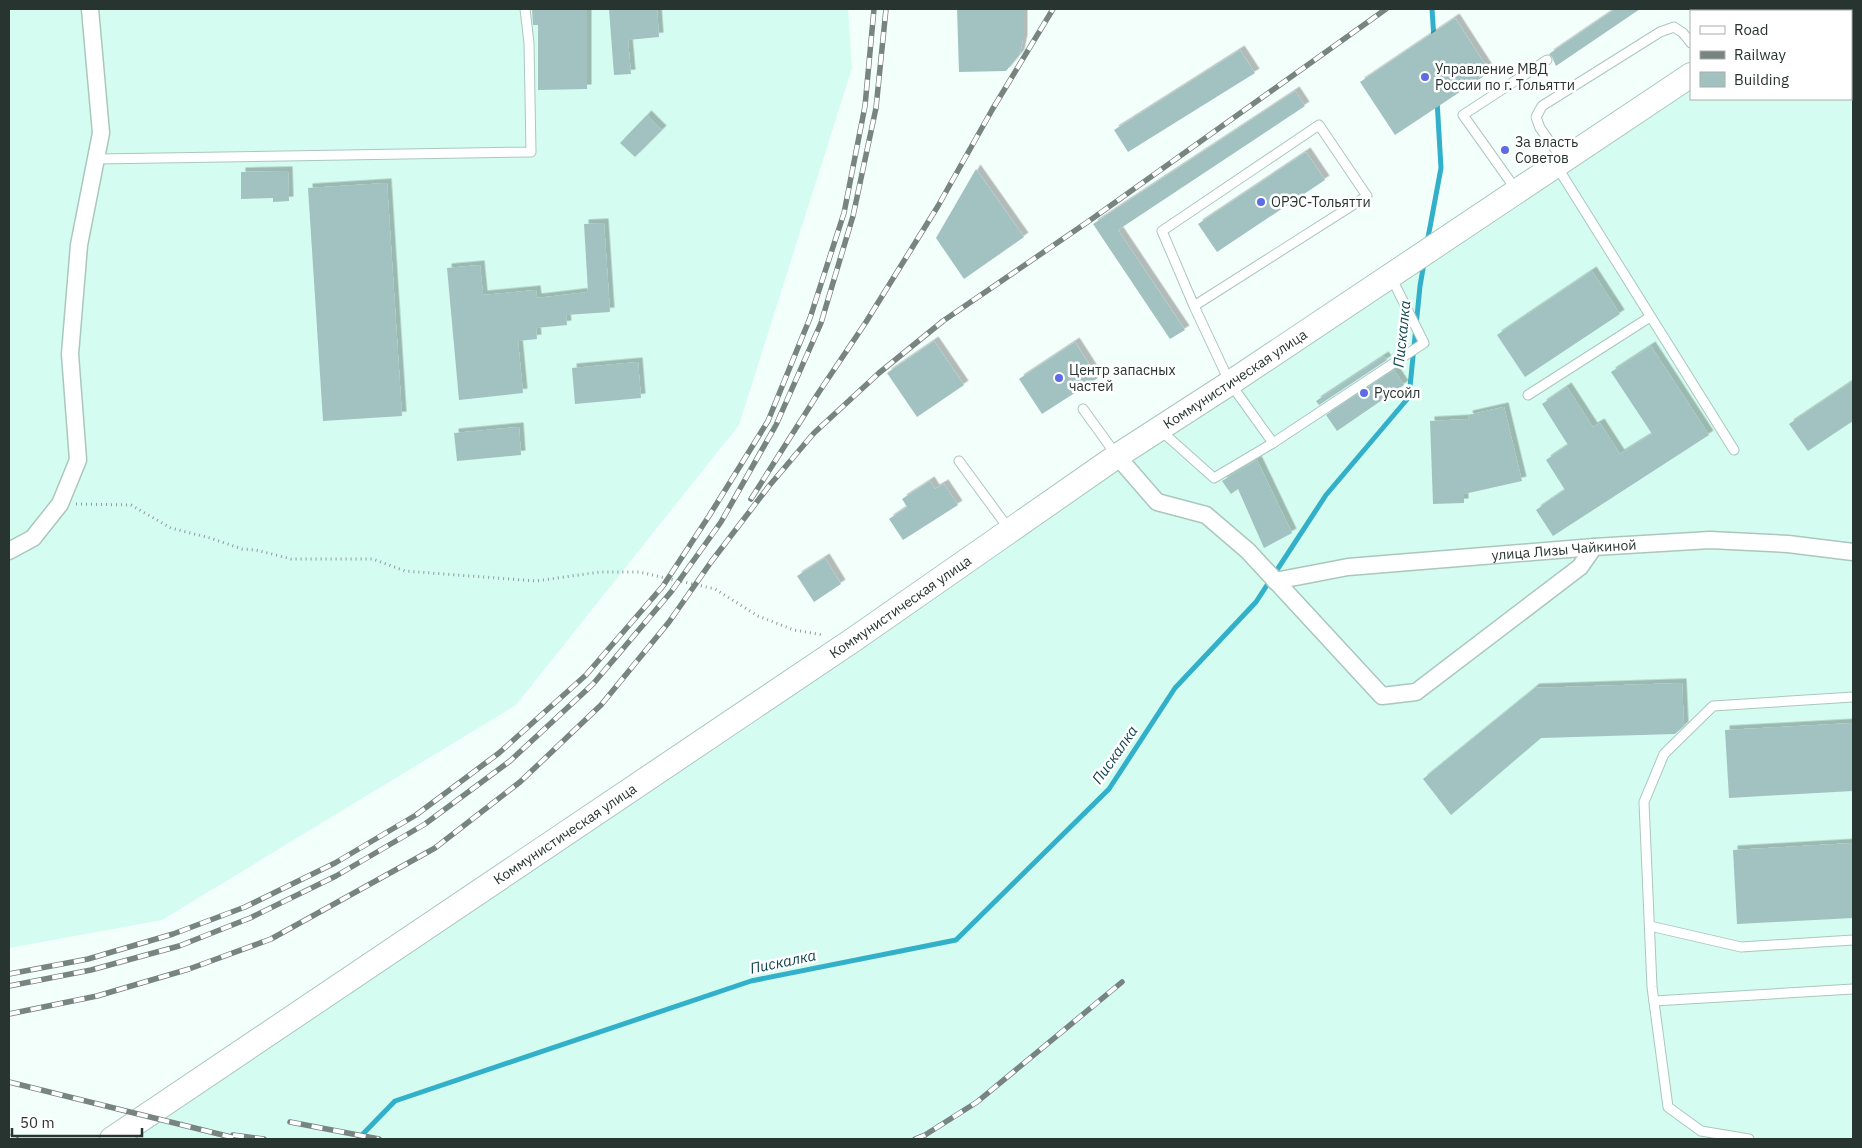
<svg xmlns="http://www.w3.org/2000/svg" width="1862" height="1148" font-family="'IBM Plex Sans',sans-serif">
<defs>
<filter id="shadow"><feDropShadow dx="4.5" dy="-4.5" stdDeviation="0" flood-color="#0004"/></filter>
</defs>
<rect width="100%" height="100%" fill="#f3fffb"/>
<g fill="#d5fcf0">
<path d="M9,9H848L852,68L739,425L516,705L162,920L9,948Z"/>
<path d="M1799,9H1853V1139H116L1691,81V99H1851V11H1795Z"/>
</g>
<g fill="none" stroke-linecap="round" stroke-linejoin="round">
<g stroke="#33b0c9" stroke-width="5">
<path d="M1432,9L1434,39"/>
<path d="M1427,243L1441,168L1437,100"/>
<path d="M358,1139L395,1101L751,981L956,940L1109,789L1175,688L1256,602L1326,495L1409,397L1420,286L1424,263"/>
</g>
</g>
<g fill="#a2c2c1" filter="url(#shadow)">
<path d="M532,9H587V89L538,90V25H533Z"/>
<path d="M609,9H657L659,37L628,40L631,74L614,75Z"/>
<path d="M957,9H1023V39L1020,54L1006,71L959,72Z"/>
<path d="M1615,9H1640L1556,66L1552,57L1549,54Z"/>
<path d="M1455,18L1490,72L1395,135L1360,82Z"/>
<path d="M1240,50L1255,73L1128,152L1114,130Z"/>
<path d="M1295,91L1305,106L1118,230L1185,330L1170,339L1093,224Z"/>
<path d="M647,115L662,130L635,157L620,143Z"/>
<path d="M1306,152L1325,180L1217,252L1198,224Z"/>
<path d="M976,169L1024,237L964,279L936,238Z"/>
<path d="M288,171L289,201L273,202V198L241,199V172Z"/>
<path d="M387,183L402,416L323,421L308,188Z"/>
<path d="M604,223L610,312L566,315L567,325L536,328L537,339L518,341L523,393L459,400L447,268L480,265L483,295L536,290L537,298L588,292L584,224Z"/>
<path d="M1592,271L1620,314L1525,377L1497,335Z"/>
<path d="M934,341L964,385L917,417L887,373Z"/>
<path d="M1075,342L1098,378L1042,414L1019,379Z"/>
<path d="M1651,346L1709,435L1553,536L1536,510L1565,490L1546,460L1568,445L1542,404L1567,387L1593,427L1600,423L1620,454L1652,434L1611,372Z"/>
<path d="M1384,356L1387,360L1319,405L1316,401Z"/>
<path d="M638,362L641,398L575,404L572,368Z"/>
<path d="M1394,370L1404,385L1337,431L1326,415Z"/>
<path d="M1853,381V421L1808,451L1789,424Z"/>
<path d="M1504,407L1522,481L1464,494V503L1433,504L1430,421L1469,419L1468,415Z"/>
<path d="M519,427L521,455L457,461L454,433Z"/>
<path d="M1257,460L1292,533L1264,548L1238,489L1231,494L1222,481Z"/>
<path d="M930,481L935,489L944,484L958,505L903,540L889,519L907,507L902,499Z"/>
<path d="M825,558L841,584L814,602L797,576Z"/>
<path d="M1682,683L1684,726L1675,734L1541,738L1451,815L1423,779L1535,688Z"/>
<path d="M1853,723V791L1729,798L1725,730Z"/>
<path d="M1853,843V918L1737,924L1733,850Z"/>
</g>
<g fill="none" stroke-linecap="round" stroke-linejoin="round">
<defs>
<g id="service">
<path d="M96,159L531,152L529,43L525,9"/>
<path d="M1562,159L1540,128L1536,117L1542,106L1660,32L1674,27L1683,33L1691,43"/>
<path d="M1556,165L1734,450"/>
<path d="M1517,191L1463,115L1547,60"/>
<path d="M1528,395L1650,317"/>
<path d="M1083,409L1117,456"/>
<path d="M1159,429L1214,478L1273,443L1230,383L1194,306L1162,231L1319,125L1367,196L1194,306"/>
<path d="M1273,443L1424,343L1391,277"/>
<path d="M959,461L1009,529"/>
<path d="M1650,926L1741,947L1853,940"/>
<path d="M1654,1001L1853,989"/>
<path d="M1749,1139L1701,1131L1668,1107L1652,987L1644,802L1664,754L1713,706L1853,697"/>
</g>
<g id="minor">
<path d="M1117,456L1157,502L1206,515L1248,551L1382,696L1416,692L1580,567L1594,547"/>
<path d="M9,551L33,538L60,504L78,460L70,354L79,245L101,133L90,9"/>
<path id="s1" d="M1275,581L1348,567L1594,547L1710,540L1788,544L1853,552"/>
</g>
<g id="secondary">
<path d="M1786,11L1789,9"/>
<path id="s2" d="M112,1139L853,640L1117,456L1230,383L1691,75"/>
</g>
</defs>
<use href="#service" stroke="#aac7be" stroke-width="11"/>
<use href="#minor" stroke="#aac7be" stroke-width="19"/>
<use href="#secondary" stroke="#aac7be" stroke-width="26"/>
<path stroke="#909c98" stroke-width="3" stroke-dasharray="1 4" stroke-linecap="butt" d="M76,504L131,505L171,528L210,538L242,549L256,550L291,559H373L405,571L536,581L600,572H639L715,589L758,616L794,630L823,635"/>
<use href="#service" stroke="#fff" stroke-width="9"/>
<use href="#minor" stroke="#fff" stroke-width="16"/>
<use href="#secondary" stroke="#fff" stroke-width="24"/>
<defs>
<g id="rail">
<path d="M751,499L819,392L866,322L938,206L992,110L1053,9"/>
<path d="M9,974L88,959L173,934L245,907L335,863L416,815L499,753L586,675L663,586L709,516L768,421L810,318L844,213L865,106L874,9"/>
<path d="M9,986L91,970L179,946L250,918L336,876L425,824L510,761L593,684L671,592L721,522L776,425L821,323L853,216L876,108L886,9"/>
<path d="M9,1014L97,996L189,969L271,939L435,848L520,782L601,705L669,622L711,562L769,486L814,433L879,373L943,321L1089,221L1386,9"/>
<path d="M9,1082L239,1139"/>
<path d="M290,1122L379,1139"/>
<path d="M233,1135L264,1139"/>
<path d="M9,1137L16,1139"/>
<path d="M915,1139L925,1135L977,1102L1122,982"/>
</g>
</defs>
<use href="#rail" stroke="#788480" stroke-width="5.5"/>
<use href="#rail" stroke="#fff" stroke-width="4" stroke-dasharray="11" stroke-linecap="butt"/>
</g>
<g fill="#5d6ce3" stroke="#fff" stroke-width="2">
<circle cx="1425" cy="77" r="5"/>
<circle cx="1505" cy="150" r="5"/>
<circle cx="1261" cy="202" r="5"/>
<circle cx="1059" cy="378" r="5"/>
<circle cx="1364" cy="393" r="5"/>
</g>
<g text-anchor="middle" stroke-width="5" stroke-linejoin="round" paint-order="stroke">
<g font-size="14" fill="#283430" stroke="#fff" text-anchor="start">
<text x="1435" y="74">Управление МВД<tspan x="1435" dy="16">России по г. Тольятти</tspan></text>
<text x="1515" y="147">За власть<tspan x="1515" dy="16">Советов</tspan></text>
<text x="1271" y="207">ОРЭС-Тольятти</text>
<text x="1069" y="375">Центр запасных<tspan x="1069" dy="16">частей</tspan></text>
<text x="1374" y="398">Русойл</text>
</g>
<g font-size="14" fill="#283430" stroke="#fff">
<text dy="5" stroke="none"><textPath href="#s2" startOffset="1356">Коммунистическая улица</textPath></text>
<text dy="5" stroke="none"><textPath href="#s1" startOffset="291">улица Лизы Чайкиной</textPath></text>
<text dy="5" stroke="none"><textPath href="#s2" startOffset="951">Коммунистическая улица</textPath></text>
<text dy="5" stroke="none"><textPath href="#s2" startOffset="546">Коммунистическая улица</textPath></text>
</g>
<g font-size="15" font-style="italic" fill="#0e444e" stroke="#fff">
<text transform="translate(1402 334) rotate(-84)" y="5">Пискалка</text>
<text transform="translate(1115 755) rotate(-55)" y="5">Пискалка</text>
<text transform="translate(783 962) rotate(-12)" y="5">Пискалка</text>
</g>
</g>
<rect width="1862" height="1148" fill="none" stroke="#283430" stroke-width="20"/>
<rect x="1690" y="10" width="162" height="90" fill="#ffffff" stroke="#a9aeac"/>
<rect x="1700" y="26" width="25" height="8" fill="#ffffff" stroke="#a9aeac"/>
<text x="1734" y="35" font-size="15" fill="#283430">Road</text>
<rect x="1700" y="51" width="25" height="8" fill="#788480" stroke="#a9aeac"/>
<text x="1734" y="60" font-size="15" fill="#283430">Railway</text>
<rect x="1700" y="72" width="25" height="15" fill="#a2c2c1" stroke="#a9aeac"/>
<text x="1734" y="85" font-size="15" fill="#283430">Building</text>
<path d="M12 1128v8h130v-8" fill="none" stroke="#283430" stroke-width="2.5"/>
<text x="20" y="1128" font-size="15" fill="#283430" stroke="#ffffff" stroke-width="4" paint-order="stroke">50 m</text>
</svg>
